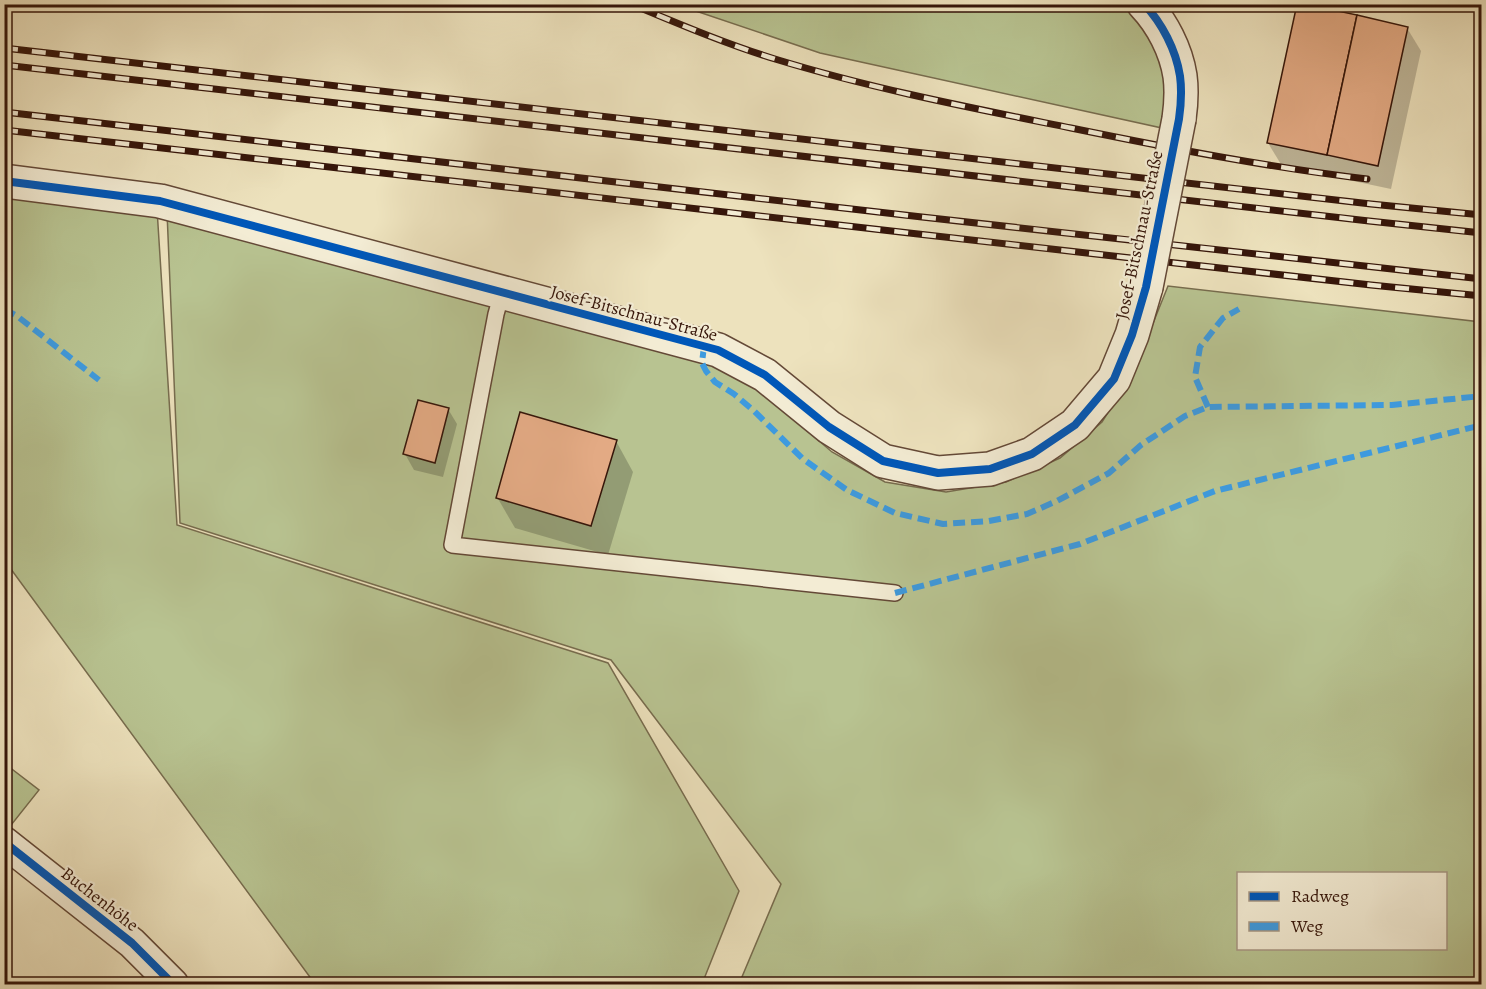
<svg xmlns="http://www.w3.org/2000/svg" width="1486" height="989" font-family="Alegreya,serif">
<rect width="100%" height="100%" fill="#ede2bd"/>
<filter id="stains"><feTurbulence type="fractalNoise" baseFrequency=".00333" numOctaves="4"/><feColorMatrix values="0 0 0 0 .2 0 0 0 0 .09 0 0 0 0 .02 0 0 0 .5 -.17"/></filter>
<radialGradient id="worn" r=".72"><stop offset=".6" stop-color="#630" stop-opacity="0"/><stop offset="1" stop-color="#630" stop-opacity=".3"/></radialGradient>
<g fill="#b8c391" stroke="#776c4e" stroke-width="1.5" fill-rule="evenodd">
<path d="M678,5H1121L1146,26L1160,52L1167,92L1162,128L820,53Z"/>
<path d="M4,188L157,209L177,525L608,663L739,891L702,984H315L5,561Z"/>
<path d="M167,212L711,360L764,394L832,452L885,482L946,492L1006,482L1060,458L1102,422L1133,373L1168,286L1481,322V984H739L781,884L611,660L180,523ZM1238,874H1446V948H1238Z"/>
<path d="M4,763L39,790L8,829L5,826Z"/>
</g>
<g fill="#0003">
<path d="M1407,28L1421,51L1391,189L1282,166L1268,143Z"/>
<path d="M448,409L457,424L443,477L414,470L405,454Z"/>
<path d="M616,441L633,472L608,555L515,528L497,497Z"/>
</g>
<g fill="#e3aa84" stroke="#36160a" stroke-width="1.5">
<path d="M1297,4H1305L1357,15L1327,155L1267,143Z"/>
<path d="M1357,15L1408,27L1378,166L1327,155Z"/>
<path d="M418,400L449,408L435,463L403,454Z"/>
<path d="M520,412L617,440L591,526L496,498Z"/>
</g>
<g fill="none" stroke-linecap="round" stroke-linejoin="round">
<defs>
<path id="service" d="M502,293L496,314L452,545L895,593"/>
<path id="minor" d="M4,842L132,943L173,984"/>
<g id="tertiary">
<path d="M1144,4C1162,23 1176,50 1180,76C1182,91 1181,105 1179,119"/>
<path d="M4,181L160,201L718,350L765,375L829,427L883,461L938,473L990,469L1032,454L1075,425L1114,379L1132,335L1146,287"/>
</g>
</defs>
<use href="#service" stroke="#644937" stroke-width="18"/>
<use href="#minor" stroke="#644937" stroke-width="33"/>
<use href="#tertiary" stroke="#644937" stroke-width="36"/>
<use href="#service" stroke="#f3ecd4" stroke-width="15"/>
<use href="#minor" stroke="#f3ecd4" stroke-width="30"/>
<use href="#tertiary" stroke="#f3ecd4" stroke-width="33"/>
<defs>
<g id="rail">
<path d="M631,4C679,24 726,44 775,59C873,89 972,108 1071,128C1169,148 1267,167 1367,179"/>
<path d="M4,48L1371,204L1482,215"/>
<path d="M4,65L1369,221L1482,233"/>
<path d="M4,112L922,217L1482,279"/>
<path d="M4,130L918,234L1371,285L1482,296"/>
</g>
</defs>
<use href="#rail" stroke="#36160a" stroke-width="7"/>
<use href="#rail" stroke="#f3ecd4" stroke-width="4.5" stroke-dasharray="14" stroke-linecap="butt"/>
<defs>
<path id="tertiary-bridge" d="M1146,287L1179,119"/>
</defs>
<use href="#tertiary-bridge" stroke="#644937" stroke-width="36" stroke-linecap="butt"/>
<use href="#tertiary-bridge" stroke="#f3ecd4" stroke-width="33"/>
<g stroke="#3e9ade" stroke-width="6" stroke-dasharray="12 6" stroke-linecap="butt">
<path d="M4,309L17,316L99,380"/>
<path d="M704,346L702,363L706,371L715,382L734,394L753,410L803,459L847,490L895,513L943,524L989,521L1027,514L1057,501L1109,473L1141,445L1185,416L1208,407L1392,405L1482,396"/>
<path d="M1208,407L1195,377L1200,347L1223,318L1239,309"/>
<path d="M895,593L1080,544L1215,491L1482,425"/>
</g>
<defs>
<g id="cycleway">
<path d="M4,181L160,201L718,350L765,375L829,427L883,461L938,473L990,469L1032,454L1075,425L1114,379L1132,335L1146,287L1179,119C1181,105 1182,91 1180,76C1176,50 1162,23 1144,4"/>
<path d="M4,842L132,943L173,984"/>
</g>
</defs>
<use href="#cycleway" stroke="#f3ecd4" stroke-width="11"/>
<use href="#cycleway" stroke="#0057b8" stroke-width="8"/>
</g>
<g text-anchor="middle" stroke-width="4.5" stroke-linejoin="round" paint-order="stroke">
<g font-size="18" fill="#36160a" stroke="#f3ecd4">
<text transform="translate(1139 235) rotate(-78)" y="6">Josef-Bitschnau-Straße</text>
<text transform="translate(634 313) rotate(15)" y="6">Josef-Bitschnau-Straße</text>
<text transform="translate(100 899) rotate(38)" y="6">Buchenhöhe</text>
</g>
</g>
<rect width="1486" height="989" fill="none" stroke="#ede2bd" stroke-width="24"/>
<rect x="6" y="6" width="1474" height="977" fill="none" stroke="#36160a" stroke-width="3"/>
<rect x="12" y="12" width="1462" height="965" fill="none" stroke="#36160a" stroke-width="1.5"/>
<rect x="1237" y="872" width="210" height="78" fill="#f3ecd4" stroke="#a79683" stroke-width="1.5"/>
<rect x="1249" y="892" width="30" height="9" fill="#0057b8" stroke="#a79683" stroke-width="1.5"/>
<text x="1291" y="902" font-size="18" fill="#36160a">Radweg</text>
<rect x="1249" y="922" width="30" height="9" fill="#3e9ade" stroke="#a79683" stroke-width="1.5"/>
<text x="1291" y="932" font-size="18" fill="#36160a">Weg</text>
<rect width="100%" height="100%" filter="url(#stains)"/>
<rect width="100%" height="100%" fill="url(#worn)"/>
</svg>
